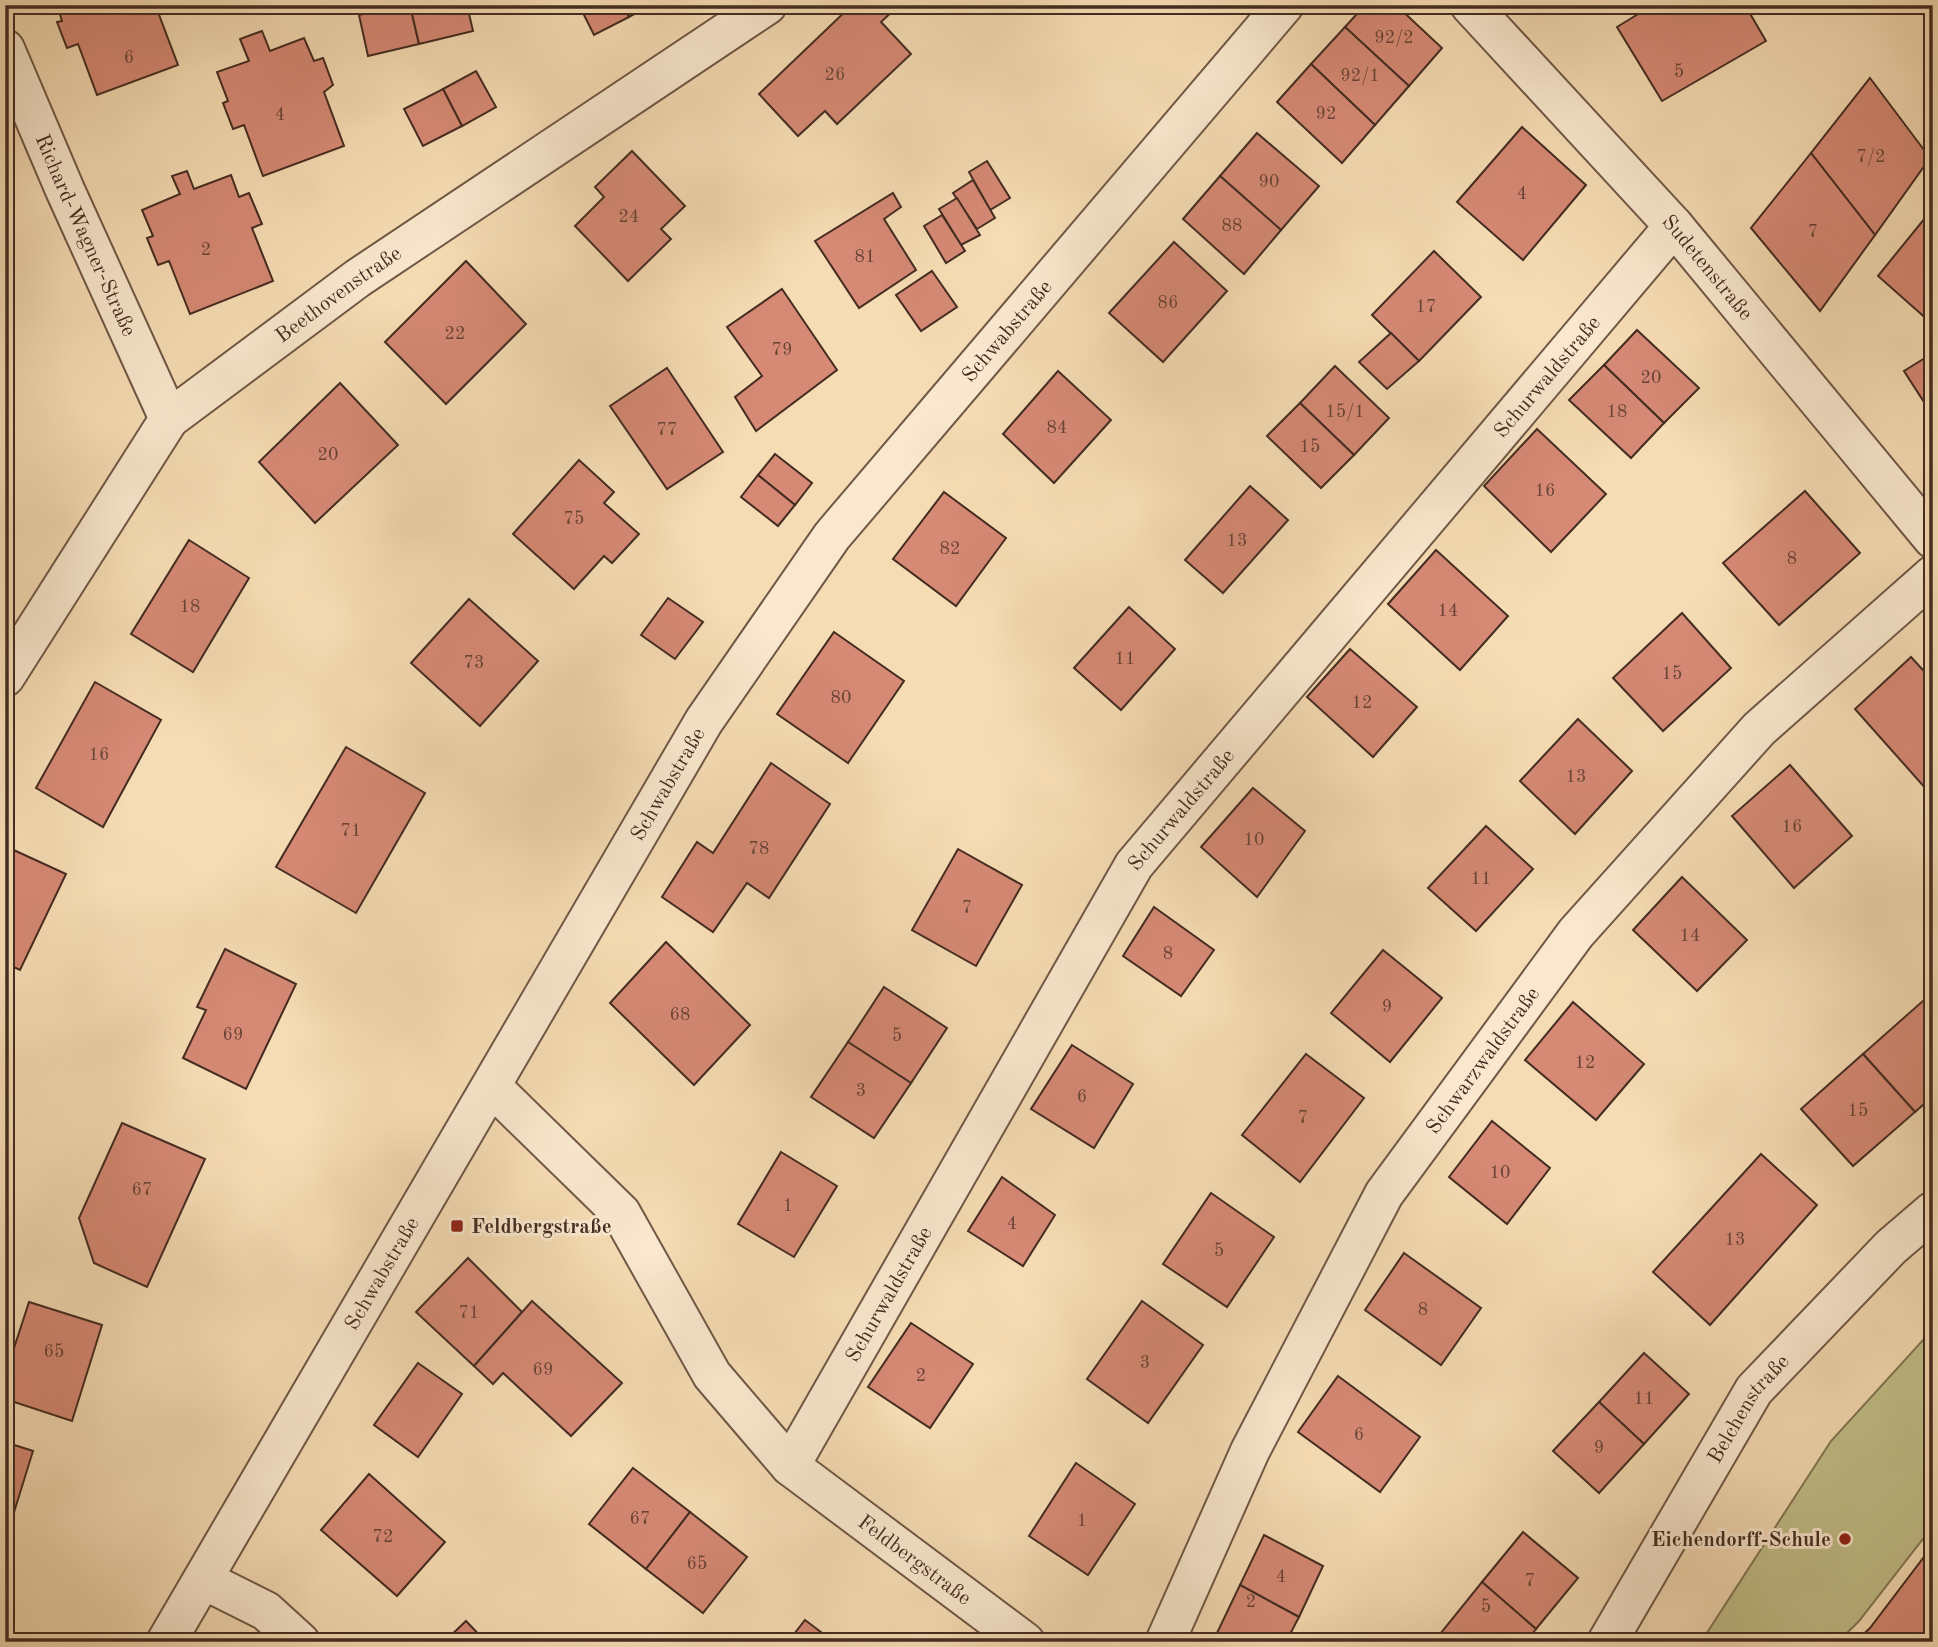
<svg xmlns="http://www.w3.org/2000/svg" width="1938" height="1647" font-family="'Old Standard TT',serif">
<rect width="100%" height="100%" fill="#f6dcb4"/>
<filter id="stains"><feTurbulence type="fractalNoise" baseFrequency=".00286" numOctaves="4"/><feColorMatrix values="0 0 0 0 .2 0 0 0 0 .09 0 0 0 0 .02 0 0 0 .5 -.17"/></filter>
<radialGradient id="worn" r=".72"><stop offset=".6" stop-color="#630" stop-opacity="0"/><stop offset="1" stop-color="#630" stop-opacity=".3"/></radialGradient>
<path fill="#c1bf89" stroke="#827655" stroke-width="2" d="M1933,1329V1526L1859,1621L1838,1642H1701L1831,1441Z"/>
<g fill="#d68975" stroke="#442c21" stroke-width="2">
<path d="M57,5H167L158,12L178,65L97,95L78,44L67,48L57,22L62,21Z"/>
<path d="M365,5H410L419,44L368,56L359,15L367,13Z"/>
<path d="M410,5H467L473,31L419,44Z"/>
<path d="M579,5H623L629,17L594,35Z"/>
<path d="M623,5H652L629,17Z"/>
<path d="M852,5H896L897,7L881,22L911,54L837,124L825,111L798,136L759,94Z"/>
<path d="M1365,5H1396L1442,48L1409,86L1345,27Z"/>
<path d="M1653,5H1745L1766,41L1662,101L1617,27Z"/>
<path d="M1345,27L1409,86L1375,125L1311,64Z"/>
<path d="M262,31L270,51L304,38L314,61L323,58L333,85L324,92L344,146L263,176L244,125L233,129L223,103L228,101L217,72L249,61L240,39Z"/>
<path d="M1311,64L1375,125L1342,163L1277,102Z"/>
<path d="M476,71L496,107L462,126L443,89Z"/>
<path d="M1870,78L1930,158L1875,235L1811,153Z"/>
<path d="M443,89L462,126L423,146L404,109Z"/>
<path d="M1522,127L1586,185L1523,260L1457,202Z"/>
<path d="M1257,133L1319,186L1281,230L1220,176Z"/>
<path d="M632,151L685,206L661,229L671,239L628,281L575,226L604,197L595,187Z"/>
<path d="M1811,153L1875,235L1820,311L1751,228Z"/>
<path d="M987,161L1010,198L990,210L969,172Z"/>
<path d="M187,171L194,189L231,175L239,197L249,193L262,224L252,228L273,281L190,314L169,261L158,265L147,238L153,236L142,210L180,194L172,176Z"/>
<path d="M1220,176L1281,230L1244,274L1183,219Z"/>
<path d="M973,180L995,218L977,229L953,193Z"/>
<path d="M893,193L901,207L884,219L916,270L859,308L815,241Z"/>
<path d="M957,198L980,235L961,245L939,209Z"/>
<path d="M1933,208V316L1929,321L1878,276Z"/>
<path d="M942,215L965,251L946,263L924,226Z"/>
<path d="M1174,242L1227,291L1163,362L1109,313Z"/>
<path d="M1434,251L1481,297L1419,361L1372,315Z"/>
<path d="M466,261L526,324L446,404L385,342Z"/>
<path d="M932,271L957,307L921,331L896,295Z"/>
<path d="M782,289L837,370L756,431L735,397L762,376L727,327Z"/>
<path d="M1637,330L1699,388L1664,423L1604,365Z"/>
<path d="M1391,333L1419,361L1387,389L1359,362Z"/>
<path d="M1933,353V416L1904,371Z"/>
<path d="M1604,365L1664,423L1631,458L1569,400Z"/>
<path d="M1335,366L1389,418L1354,455L1300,403Z"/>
<path d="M667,368L723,452L667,489L610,406Z"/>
<path d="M1058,371L1111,420L1054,483L1003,434Z"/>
<path d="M340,383L398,445L315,523L259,462Z"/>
<path d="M1300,403L1354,455L1321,488L1267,436Z"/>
<path d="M1537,429L1606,494L1551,552L1484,486Z"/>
<path d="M775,454L812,483L795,505L758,475Z"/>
<path d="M579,460L614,492L604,503L639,534L612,563L604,556L574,589L513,534Z"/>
<path d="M758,475L795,505L778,526L741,497Z"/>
<path d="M1250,486L1288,520L1223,593L1185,560Z"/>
<path d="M1805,491L1860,553L1779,625L1723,563Z"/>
<path d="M944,492L1006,538L956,606L893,559Z"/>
<path d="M189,540L249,578L193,672L131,634Z"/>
<path d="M1436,550L1508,616L1460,670L1388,604Z"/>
<path d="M668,598L703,622L675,659L641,635Z"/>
<path d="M469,599L538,661L480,726L411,663Z"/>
<path d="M1129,607L1175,649L1121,710L1074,668Z"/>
<path d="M1682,613L1731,668L1663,731L1613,678Z"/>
<path d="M834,632L904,681L848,763L777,714Z"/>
<path d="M1350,649L1417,707L1373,757L1307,697Z"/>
<path d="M1911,657L1933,681V785L1927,790L1855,709Z"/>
<path d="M95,682L161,720L103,827L36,788Z"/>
<path d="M1578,719L1632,771L1575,834L1520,781Z"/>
<path d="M346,747L425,793L356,913L276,867Z"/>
<path d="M771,763L830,804L769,898L747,883L713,932L662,897L697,842L713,853Z"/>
<path d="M1790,765L1852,836L1794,888L1732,816Z"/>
<path d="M1253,788L1305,831L1257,897L1201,847Z"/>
<path d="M1486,826L1533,869L1476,931L1428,888Z"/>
<path d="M5,846L66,874L20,970L5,963Z"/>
<path d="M958,849L1022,885L976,966L912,930Z"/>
<path d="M1682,877L1747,940L1697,991L1633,930Z"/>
<path d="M1154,907L1214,950L1181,996L1123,956Z"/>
<path d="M666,942L750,1025L694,1085L610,1003Z"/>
<path d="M225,949L296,984L246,1089L183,1058L206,1010L197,1007Z"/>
<path d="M1383,950L1442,998L1390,1062L1331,1013Z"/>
<path d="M884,987L947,1028L911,1083L848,1042Z"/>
<path d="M1924,1000L1933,1009V1096L1915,1112L1863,1054Z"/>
<path d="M1573,1002L1644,1064L1596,1120L1525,1060Z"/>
<path d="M848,1042L911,1083L874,1138L811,1097Z"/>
<path d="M1072,1045L1133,1084L1094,1148L1031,1109Z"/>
<path d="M1306,1054L1364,1098L1300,1182L1242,1135Z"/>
<path d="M1863,1054L1915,1112L1853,1166L1801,1109Z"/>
<path d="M1492,1121L1550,1168L1507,1224L1449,1177Z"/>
<path d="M122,1123L205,1159L147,1287L94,1263L79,1218Z"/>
<path d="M781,1152L837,1186L794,1257L738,1224Z"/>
<path d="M1761,1154L1817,1205L1710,1325L1653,1272Z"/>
<path d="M1002,1177L1055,1215L1023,1266L968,1231Z"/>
<path d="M1211,1193L1274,1237L1227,1307L1163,1264Z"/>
<path d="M1404,1253L1481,1308L1441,1365L1365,1310Z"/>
<path d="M468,1258L522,1312L474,1366L416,1312Z"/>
<path d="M532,1301L622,1383L571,1436L503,1373L493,1384L474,1366Z"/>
<path d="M1142,1301L1203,1345L1148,1423L1087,1379Z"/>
<path d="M29,1302L102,1325L72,1421L5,1399V1376Z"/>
<path d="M911,1323L973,1364L930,1428L868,1387Z"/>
<path d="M1644,1353L1689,1394L1644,1444L1599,1402Z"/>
<path d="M418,1363L462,1394L418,1457L374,1425Z"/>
<path d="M1338,1376L1420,1437L1380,1492L1298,1432Z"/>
<path d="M1599,1402L1644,1444L1599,1493L1553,1451Z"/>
<path d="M5,1442L33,1451L6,1538H5Z"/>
<path d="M1076,1463L1135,1504L1088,1575L1029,1536Z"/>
<path d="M633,1468L690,1512L646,1569L589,1524Z"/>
<path d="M369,1474L445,1542L397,1596L321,1530Z"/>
<path d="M690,1512L747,1557L703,1613L646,1569Z"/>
<path d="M1523,1532L1578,1578L1536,1629L1482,1582Z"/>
<path d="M1264,1535L1323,1566L1299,1617L1240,1585Z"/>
<path d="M1933,1545V1642H1855L1870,1628Z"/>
<path d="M1482,1582L1536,1629L1526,1642H1450L1440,1634Z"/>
<path d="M1240,1585L1299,1617L1286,1642H1229L1216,1635Z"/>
<path d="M805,1620L834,1642H788Z"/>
<path d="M466,1621L486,1642H444Z"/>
</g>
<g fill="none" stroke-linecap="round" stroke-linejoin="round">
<defs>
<g id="minor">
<path id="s1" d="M1470,5L1674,226L1933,539"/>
<path id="s2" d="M5,49L65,190L169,419"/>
<path id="s3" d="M5,677L169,419L358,278L767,5"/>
<path id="s4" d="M492,1087L621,1213L712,1375L790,1466L1025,1642"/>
<path id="s5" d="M790,1466L1134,865L1674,226"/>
<path d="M204,1580L266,1611L300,1642"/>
<path id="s6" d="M166,1642L704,721L832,536L1284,5"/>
<path id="s7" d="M1165,1642L1250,1451L1384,1194L1576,933L1759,729L1933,575"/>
<path id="s8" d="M1607,1642L1754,1390L1891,1247L1933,1211"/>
</g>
</defs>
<use href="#minor" stroke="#705846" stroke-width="42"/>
<use href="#minor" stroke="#f9e8ce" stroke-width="38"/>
</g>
<g fill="#8f2418" stroke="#f9e8ce" stroke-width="2.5">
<rect x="450" y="1219" width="14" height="14" rx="3.5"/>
<circle cx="1845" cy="1539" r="7"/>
</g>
<g text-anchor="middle" stroke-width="6" stroke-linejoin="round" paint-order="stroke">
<g font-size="18" fill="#684336">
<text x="1394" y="43">92/2</text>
<text x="129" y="63">6</text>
<text x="1679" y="77">5</text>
<text x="835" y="80">26</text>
<text x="1360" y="81">92/1</text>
<text x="1326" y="119">92</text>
<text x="280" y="120">4</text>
<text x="1871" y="162">7/2</text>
<text x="1269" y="187">90</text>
<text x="1522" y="199">4</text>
<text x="629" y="222">24</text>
<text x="1232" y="231">88</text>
<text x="1813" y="237">7</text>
<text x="206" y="255">2</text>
<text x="865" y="262">81</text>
<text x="1168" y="308">86</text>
<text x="1426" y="312">17</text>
<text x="455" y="339">22</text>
<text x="782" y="355">79</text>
<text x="1651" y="383">20</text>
<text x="1345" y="417">15/1</text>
<text x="1617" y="417">18</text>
<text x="1057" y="433">84</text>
<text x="667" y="435">77</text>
<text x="1310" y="452">15</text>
<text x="328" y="460">20</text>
<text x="1545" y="496">16</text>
<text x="574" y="524">75</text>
<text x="1237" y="546">13</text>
<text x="950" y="554">82</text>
<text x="1792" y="564">8</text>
<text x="190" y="612">18</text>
<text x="1448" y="616">14</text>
<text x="1125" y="664">11</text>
<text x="474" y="668">73</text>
<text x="1672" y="679">15</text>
<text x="841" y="703">80</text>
<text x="1362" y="708">12</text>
<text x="99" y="760">16</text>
<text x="1576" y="782">13</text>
<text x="1792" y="832">16</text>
<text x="351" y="836">71</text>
<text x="1254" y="845">10</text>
<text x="759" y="854">78</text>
<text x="1481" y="884">11</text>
<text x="967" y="913">7</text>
<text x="1690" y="941">14</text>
<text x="1168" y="959">8</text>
<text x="1387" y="1012">9</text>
<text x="680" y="1020">68</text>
<text x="233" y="1040">69</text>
<text x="897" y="1041">5</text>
<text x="1585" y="1068">12</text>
<text x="861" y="1096">3</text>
<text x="1082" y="1102">6</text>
<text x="1858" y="1116">15</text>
<text x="1303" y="1123">7</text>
<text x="1500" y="1178">10</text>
<text x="142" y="1195">67</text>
<text x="788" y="1211">1</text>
<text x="1012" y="1229">4</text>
<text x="1735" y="1245">13</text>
<text x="1219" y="1256">5</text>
<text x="1423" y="1315">8</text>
<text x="469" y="1318">71</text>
<text x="54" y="1357">65</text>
<text x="1145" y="1368">3</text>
<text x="543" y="1375">69</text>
<text x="921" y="1381">2</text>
<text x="1644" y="1404">11</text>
<text x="1359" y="1440">6</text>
<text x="1599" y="1453">9</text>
<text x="640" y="1524">67</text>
<text x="1082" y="1526">1</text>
<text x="383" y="1542">72</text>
<text x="697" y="1569">65</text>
<text x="1281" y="1582">4</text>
<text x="1530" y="1586">7</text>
<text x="1251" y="1607">2</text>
<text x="1486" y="1612">5</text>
</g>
<g font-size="21" fill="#442c21" stroke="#f9e8ce">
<text dy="7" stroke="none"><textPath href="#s2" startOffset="203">Richard-Wagner-Straße</textPath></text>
<text dy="7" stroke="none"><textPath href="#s1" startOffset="354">Sudetenstraße</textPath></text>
<text dy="7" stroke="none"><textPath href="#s3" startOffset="516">Beethovenstraße</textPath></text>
<text dy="7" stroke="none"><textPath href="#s6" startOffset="1561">Schwabstraße</textPath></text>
<text dy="7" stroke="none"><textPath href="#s5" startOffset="1332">Schurwaldstraße</textPath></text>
<text dy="7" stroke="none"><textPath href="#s6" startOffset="994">Schwabstraße</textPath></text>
<text dy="7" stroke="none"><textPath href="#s5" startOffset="765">Schurwaldstraße</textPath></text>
<text dy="7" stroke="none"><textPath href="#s7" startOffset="665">Schwarzwaldstraße</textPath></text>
<text dy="7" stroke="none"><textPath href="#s6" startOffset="427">Schwabstraße</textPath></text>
<text dy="7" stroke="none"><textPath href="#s5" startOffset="198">Schurwaldstraße</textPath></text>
<text dy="7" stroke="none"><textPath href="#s8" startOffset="273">Belchenstraße</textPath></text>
<text dy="7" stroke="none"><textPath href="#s4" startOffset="642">Feldbergstraße</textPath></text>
</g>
<g font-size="21" font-weight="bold" fill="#442c21" stroke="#f9e8ce" text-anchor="start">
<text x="471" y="1233">Feldbergstraße</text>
<text x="1831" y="1546" text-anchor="end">Eichendorff-Schule</text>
</g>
</g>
<rect width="1938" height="1647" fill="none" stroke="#f6dcb4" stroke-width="28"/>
<rect x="7" y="7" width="1924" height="1633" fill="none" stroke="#442c21" stroke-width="3.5"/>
<rect x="14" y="14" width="1910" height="1619" fill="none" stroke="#442c21" stroke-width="2"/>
<rect width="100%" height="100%" filter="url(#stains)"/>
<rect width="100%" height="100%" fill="url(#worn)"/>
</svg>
